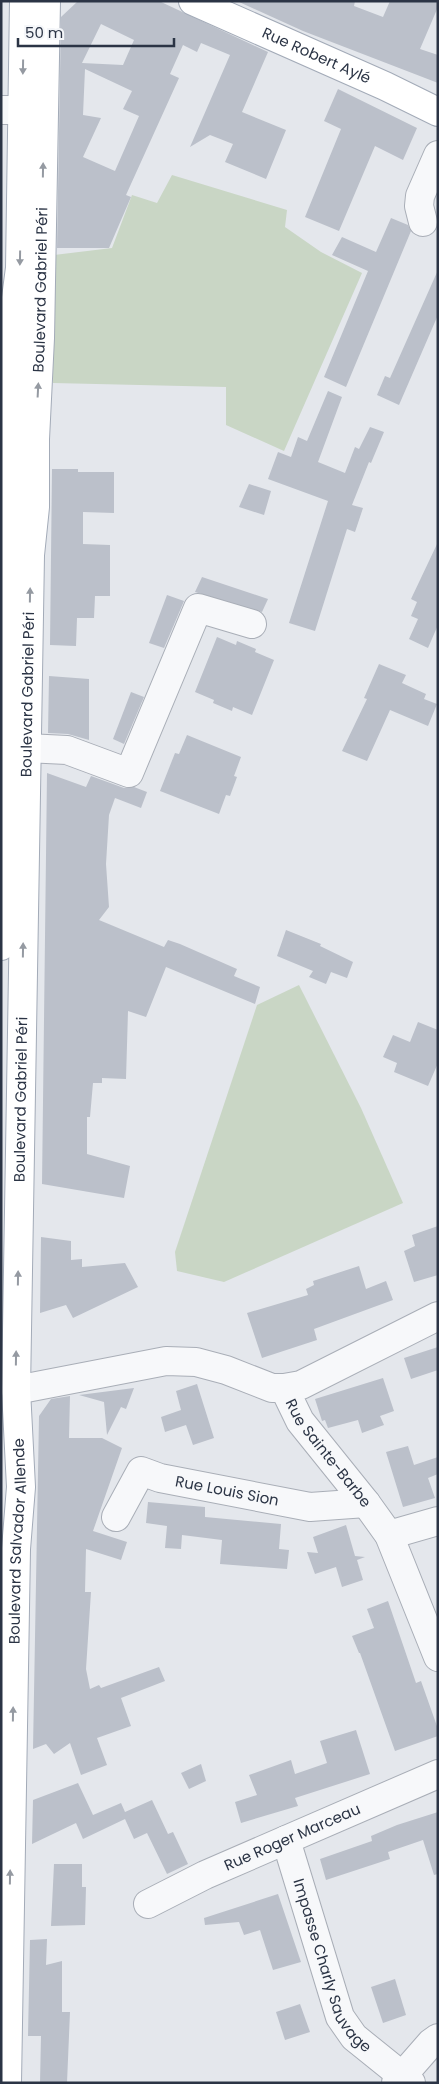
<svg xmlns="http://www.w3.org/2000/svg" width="439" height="2084" font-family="Poppins,sans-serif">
<rect width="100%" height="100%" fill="#e4e7ec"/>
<g fill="#c9d6c5">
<path d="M172,175L287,210L285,227L321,252L362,273L284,451L226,425V387L53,383L54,255L112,248L132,195L157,203Z"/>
<path d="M299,985L361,1108L403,1203L224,1282L177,1271L175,1252L257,1005Z"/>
</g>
<g fill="#bbc0ca" fill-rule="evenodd">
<path d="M78,1H159L268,52L242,112L286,130L266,179L225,162L233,144L210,135L190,147L230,55L201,43L197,52L183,45L170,74L179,78L126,195L131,197L109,248H57L61,17ZM101,24L134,40L123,65L82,63ZM85,69L132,91L123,109L139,116L115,171L83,157L101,118L83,115Z"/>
<path d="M237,1H355L354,6L383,17L390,1H438V7L420,49L438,55V83L303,31Z"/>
<path d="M338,89L417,128L403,160L375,146L339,231L305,217L341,129L324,121Z"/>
<path d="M391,218L408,225L411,231L346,387L324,377L368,271L332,255L342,237L376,252Z"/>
<path d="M438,270V315L399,405L377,395L385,376L390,378Z"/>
<path d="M328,391L342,397L318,462L345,473L355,447L359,449L370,427L384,432L371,463L369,462L352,505L363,508L355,532L347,529L315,631L289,623L328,501L268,479L278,452L291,457L298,437L307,441Z"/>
<path d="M52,469H78V472H114V513L83,512V544L110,545V596H95L94,618H77L76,646L50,645Z"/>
<path d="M249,484L271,491L264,515L239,507Z"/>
<path d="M438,542V625L428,648L409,639L418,619L411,616L417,602L411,599Z"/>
<path d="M202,577L268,599L262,612L195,592Z"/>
<path d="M167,595L184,601L164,648L149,643Z"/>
<path d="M217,637L236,645L237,641L256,649L255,652L274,660L252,715L233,707L232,711L213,703L214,700L195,692Z"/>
<path d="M379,664L406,675L402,683L426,694L424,699L437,704L428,726L390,710L367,761L342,751L367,699L364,698Z"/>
<path d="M49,676L89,679V740L68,734L48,733Z"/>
<path d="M131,692L144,697L124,744L113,739Z"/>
<path d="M187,735L241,757L234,776L237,777L230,796L226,795L219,814L160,791L175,753L179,754Z"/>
<path d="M47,773L86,787L91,776L124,788L134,787L147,792L141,808L115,798L109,815L106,864L109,907L99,920L164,947L168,940L180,944L237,969L234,976L260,987L255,1004L166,967L146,1017L128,1011L126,1079L102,1078V1083H93L90,1117H87V1154L130,1166L124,1198L42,1184Z"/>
<path d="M286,930L321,944L320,946L353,962L347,978L331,972L326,984L309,977L313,971L277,956Z"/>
<path d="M418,1022L438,1030V1063L428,1086L394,1072L397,1063L383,1057L393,1035L410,1042Z"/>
<path d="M438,1226V1275L414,1282L404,1251L415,1246L412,1235Z"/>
<path d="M41,1237L71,1241V1260L82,1259V1267L125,1263L138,1287L73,1318L66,1305L40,1313Z"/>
<path d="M359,1266L366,1289L386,1281L393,1300L314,1329L317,1340L262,1358L247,1313L308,1295L306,1289L314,1285L313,1281Z"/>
<path d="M438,1347V1370L411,1379L404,1358Z"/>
<path d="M383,1378L394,1411L380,1416L384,1425L362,1433L358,1420L328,1428L325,1420L322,1421L315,1399Z"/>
<path d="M197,1384L214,1438L193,1445L186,1425L165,1432L161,1417L181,1410L176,1391Z"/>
<path d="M134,1388L126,1409L121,1407L107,1435L104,1402L79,1395Z"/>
<path d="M70,1396L69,1438H102L122,1448L93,1531L127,1542L121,1560L86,1549L85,1592H91L86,1669L90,1689L99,1685L101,1688L159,1667L165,1681L121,1698L131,1726L97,1738L107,1765L81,1775L70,1743L54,1754L46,1744L33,1749L39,1416L51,1399Z"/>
<path d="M408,1446L414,1465L438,1457V1474L428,1478L435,1498L403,1507L386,1452Z"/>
<path d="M148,1502L205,1507V1517L281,1524L279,1549L289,1550L287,1569L220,1564L222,1540L182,1535L181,1549L165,1548L167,1526L146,1523Z"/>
<path d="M346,1525L355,1556L365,1557L357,1560L363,1580L342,1587L336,1567L315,1574L307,1552L318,1553L313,1537Z"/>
<path d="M388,1601L416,1683L421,1681L438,1729V1736L395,1751L360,1653H359L352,1636L374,1628L367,1609Z"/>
<path d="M356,1730L370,1774L295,1798L298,1806L241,1823L235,1802L257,1795L249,1775L291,1760L295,1774L327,1763L320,1741Z"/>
<path d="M201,1764L206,1781L189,1789L181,1773Z"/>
<path d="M78,1783L93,1815L121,1803L125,1812L152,1800L168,1834L173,1832L188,1864L167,1874L147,1833L134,1839L125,1819L83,1839L76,1823L32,1844L33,1800Z"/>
<path d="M438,1812V1874L434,1875L423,1840L388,1852L390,1859L326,1880L320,1859L372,1841L371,1836L397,1825Z"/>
<path d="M54,1864H82V1887H86L85,1925L51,1926Z"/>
<path d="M278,1894L301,1962L273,1970L260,1930L244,1935L239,1922L205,1925L204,1918Z"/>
<path d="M47,1939L46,1965L62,1961V2012H70L67,2083H40L41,2036H28L30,1940Z"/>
<path d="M395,1979L406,2015L383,2023L371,1987Z"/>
<path d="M300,2004L310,2032L285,2040L276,2012Z"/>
</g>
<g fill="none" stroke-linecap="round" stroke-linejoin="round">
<defs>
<g id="minor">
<path d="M1,110H22"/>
<path d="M423,222L419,206L420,196L438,155"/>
<path d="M26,748L67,750L129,773L198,608L252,624"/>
<path id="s1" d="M284,1388L300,1421L366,1503L389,1535L438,1657"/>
<path d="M16,1390L166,1361L196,1362L226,1370L272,1388H284L301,1385L438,1316"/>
<path id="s2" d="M116,1517L141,1471L160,1478L310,1507L366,1503"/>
<path d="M389,1535L438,1521"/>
<path id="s3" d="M286,1840L340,2017L354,2037L411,2083"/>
<path id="s4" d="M148,1904L205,1875L438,1774"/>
<path d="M396,2083L431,2043L438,2038"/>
</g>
<g id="major">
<path id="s5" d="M193,1L385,86L438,112"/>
<path d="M1,946L11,431L14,313L20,268L24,1"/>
<path id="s6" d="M7,2083L16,1549L21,1487L16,1390L30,555L35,507V439L40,338L46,1"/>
</g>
</defs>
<use href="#minor" stroke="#a9aeb7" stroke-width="30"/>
<use href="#major" stroke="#a3abb8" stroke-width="30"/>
<use href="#minor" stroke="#f7f8fa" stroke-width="28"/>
<use href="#major" stroke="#fff" stroke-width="28"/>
</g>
<defs><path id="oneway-solid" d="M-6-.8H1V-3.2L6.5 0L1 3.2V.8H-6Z" transform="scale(1.25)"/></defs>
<g fill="#959aa2">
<use href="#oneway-solid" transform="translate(23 67) rotate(91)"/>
<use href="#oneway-solid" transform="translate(43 170) rotate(-89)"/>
<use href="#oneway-solid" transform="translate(20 258) rotate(91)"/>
<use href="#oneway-solid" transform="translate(38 390) rotate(-87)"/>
<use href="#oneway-solid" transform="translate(30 595) rotate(-89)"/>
<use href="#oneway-solid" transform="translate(23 950) rotate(-89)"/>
<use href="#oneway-solid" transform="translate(18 1278) rotate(-89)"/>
<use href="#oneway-solid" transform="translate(16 1358) rotate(-89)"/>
<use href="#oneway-solid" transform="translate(13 1714) rotate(-89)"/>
<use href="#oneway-solid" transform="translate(10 1877) rotate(-89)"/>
</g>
<g text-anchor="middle" stroke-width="5" stroke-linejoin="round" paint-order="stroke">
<g font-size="15" fill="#2b3445" stroke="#f4f6f9">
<text dy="5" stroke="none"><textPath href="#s5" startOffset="135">Rue Robert Aylé</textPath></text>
<text dy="5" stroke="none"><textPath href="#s6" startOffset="1794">Boulevard Gabriel Péri</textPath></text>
<text dy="5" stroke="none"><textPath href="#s6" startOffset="1389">Boulevard Gabriel Péri</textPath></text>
<text dy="5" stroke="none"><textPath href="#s6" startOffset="984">Boulevard Gabriel Péri</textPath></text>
<text dy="5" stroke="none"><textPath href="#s1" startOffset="79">Rue Sainte-Barbe</textPath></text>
<text dy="5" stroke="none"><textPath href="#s2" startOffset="141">Rue Louis Sion</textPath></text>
<text dy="5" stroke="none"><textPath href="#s6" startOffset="542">Boulevard Salvador Allende</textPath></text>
<text dy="5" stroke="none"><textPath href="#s4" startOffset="159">Rue Roger Marceau</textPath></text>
<text dy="5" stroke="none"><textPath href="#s3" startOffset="135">Impasse Charly Sauvage</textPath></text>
</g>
</g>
<rect width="439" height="2084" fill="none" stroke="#2b3445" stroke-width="5"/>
<path d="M18 38v8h156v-8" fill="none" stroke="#2b3445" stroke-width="2.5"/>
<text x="25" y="38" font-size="15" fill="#2b3445" stroke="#f4f6f9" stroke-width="4" paint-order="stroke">50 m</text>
</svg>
